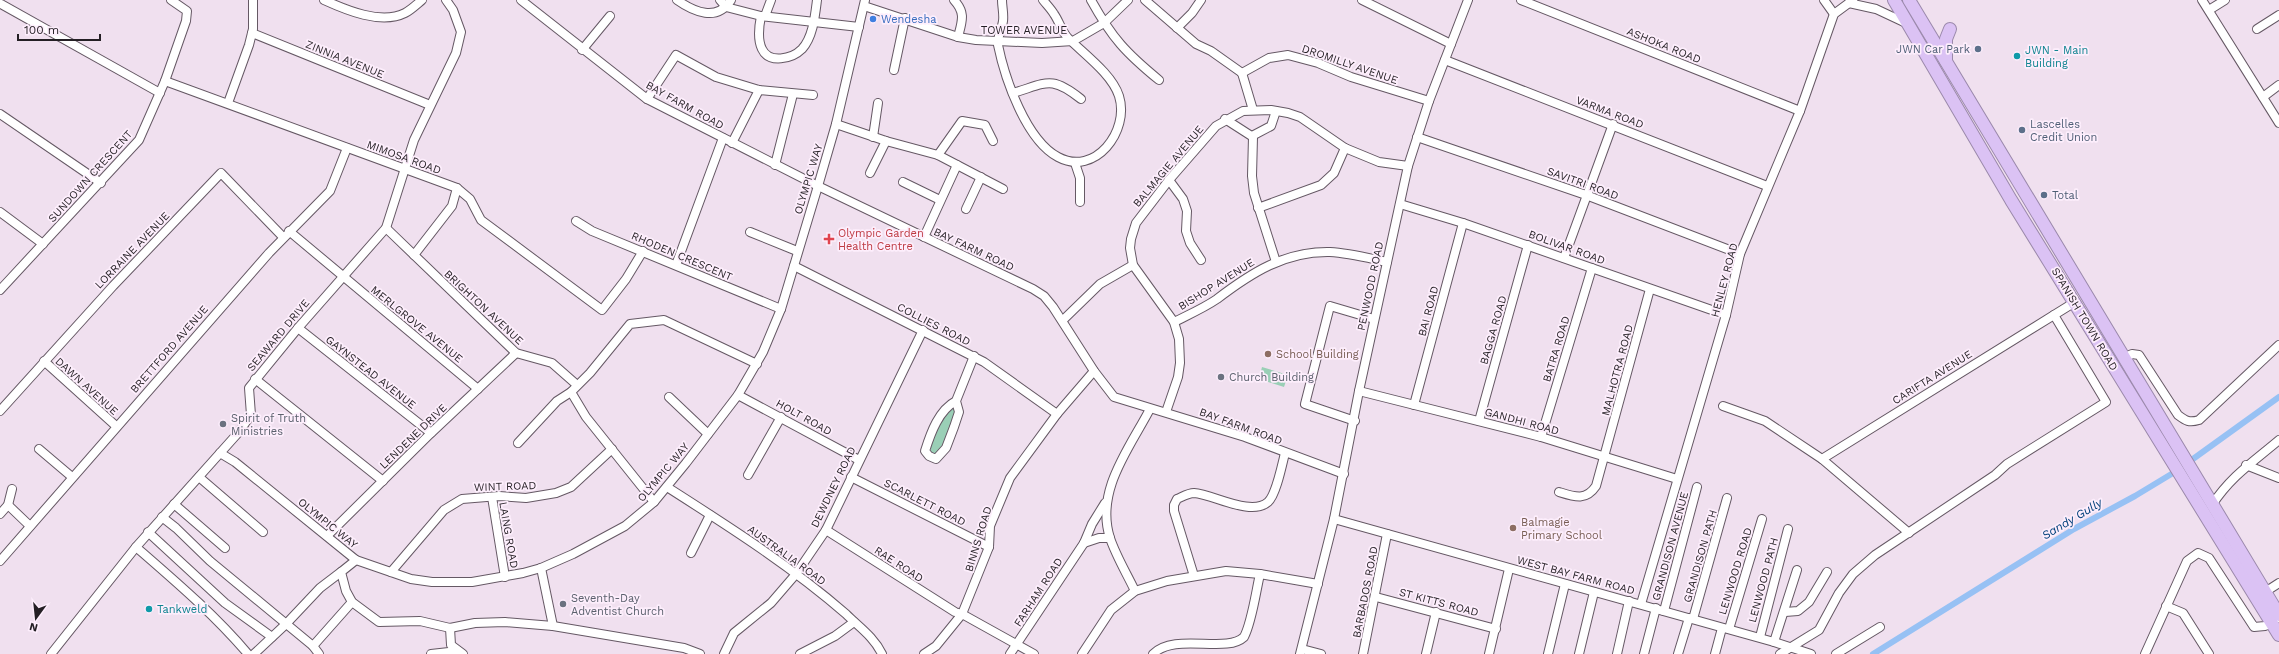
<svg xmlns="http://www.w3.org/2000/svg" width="2279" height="654" font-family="'Work Sans',sans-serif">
<rect width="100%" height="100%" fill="#f0e0ef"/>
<g fill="#9acfb6">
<path d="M1262,367L1288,375L1284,387L1259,379Z"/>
<path d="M953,406L957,410L948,436L938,455H932C926,438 943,418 953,406Z"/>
</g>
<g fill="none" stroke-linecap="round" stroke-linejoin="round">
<g stroke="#97c1f4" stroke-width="6">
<path d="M2186,464L2279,397"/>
<path d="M1873,654L2074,529L2135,496L2178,470"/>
</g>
<defs>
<g id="minor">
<path d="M324,0C346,10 381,25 405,13C411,10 417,4 422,0"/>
<path d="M521,0L647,99L818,186L1033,289L1044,296L1053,307L1094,371L1114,397L1245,437L1344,474"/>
<path d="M677,0C694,12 717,22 731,0"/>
<path d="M720,0L726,7L761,16L859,27"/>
<path d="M954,0C966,13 962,21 958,37"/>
<path d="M1002,0C1002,7 1004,14 1003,21C1002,29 997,37 998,45C1005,79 1026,140 1058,157C1095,177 1130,131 1119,96C1112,74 1084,54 1068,38C1062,32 1059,21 1054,14C1051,9 1047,5 1043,0"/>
<path d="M1091,0C1112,38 1126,53 1159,80"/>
<path d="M1145,0L1196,44L1211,51L1242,73"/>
<path d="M1362,0L1451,44"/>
<path d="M1521,0L1800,111"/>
<path d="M1824,0L1834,14"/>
<path d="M2202,0L2279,123"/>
<path d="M1849,3L1876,9L1908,24"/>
<path d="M1,4L160,93"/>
<path d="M864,6L958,37L976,40L1042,43L1073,41L1104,23L1128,0"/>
<path d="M2209,10L2225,0"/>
<path d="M761,16C759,26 757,39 762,49C769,64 792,59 802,49C813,37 815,16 817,0"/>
<path d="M765,16L771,0"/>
<path d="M1177,28L1192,13L1201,0"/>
<path d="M2257,29L2279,15"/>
<path d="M252,33L430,105"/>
<path d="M582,50L610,16"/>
<path d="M1445,60L1767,186"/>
<path d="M894,70L905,18"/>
<path d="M1242,73L1269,58L1288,55L1318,63L1351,77L1429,101"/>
<path d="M1242,73L1253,110"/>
<path d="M165,81L457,188L470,199L481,220L602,310L626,279L643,251"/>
<path d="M1013,93C1047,83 1051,75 1081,99"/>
<path d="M2263,97L2279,85"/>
<path d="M647,99L676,55L716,77L759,90L813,95"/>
<path d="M228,103L249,45L253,29V0"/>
<path d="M0,114L101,183"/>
<path d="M1225,119L1253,137L1252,176L1254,193L1276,262"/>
<path d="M836,124L886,141L938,155L1003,189"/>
<path d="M1252,136L1271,126L1276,111"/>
<path d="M873,137L878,103"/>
<path d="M1417,137L1586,195L1740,254"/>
<path d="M732,143L759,90"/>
<path d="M938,155L962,121L985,125L993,141"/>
<path d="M1075,163L1080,178V202"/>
<path d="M775,165L793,94"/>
<path d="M870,173L886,141"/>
<path d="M1169,180L1183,199L1187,211L1186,231L1190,243L1201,260"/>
<path d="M903,182L940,200"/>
<path d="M1400,204L1463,223L1726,315"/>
<path d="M1258,208L1321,185L1334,173L1345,148"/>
<path d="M966,209L981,177"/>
<path d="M0,212L43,244"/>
<path d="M576,221L592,231L781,309"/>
<path d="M386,228L516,353L552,363L577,385"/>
<path d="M289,231L478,389"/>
<path d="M750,232L797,251"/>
<path d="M924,237L957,165"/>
<path d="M414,255L452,206L457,188"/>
<path d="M1564,258L1613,124"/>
<path d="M676,265L723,138"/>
<path d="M794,266L984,362L1057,414"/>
<path d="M0,290L139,140L165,81L186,21L187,11L171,0"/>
<path d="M1063,320L1100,284L1133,265"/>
<path d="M1174,322C1188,315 1204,308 1217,299C1251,273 1285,251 1330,252C1349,253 1368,258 1387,262"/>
<path d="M298,328L431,433"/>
<path d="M2123,358L2132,354L2139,355L2178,415C2186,421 2189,423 2199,420L2279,345"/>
<path d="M44,361L116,426"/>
<path d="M255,379L383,481"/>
<path d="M1359,391L1541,437L1677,479"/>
<path d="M738,395L859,460"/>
<path d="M669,397L708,434"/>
<path d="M956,401C939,410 931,432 925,451L929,456L936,459L946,448L954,427L959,412L956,401L974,356"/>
<path d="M1414,405L1463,223"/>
<path d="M1723,406L1765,421L1822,459L1909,533"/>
<path d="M0,411L113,286L221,173L283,237"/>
<path d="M1166,412L1178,377L1180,363L1179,339L1174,322L1133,265L1130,248L1131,239L1136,223L1169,180L1216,126L1243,111L1271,110L1288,113L1300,117L1345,148L1379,162L1408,166"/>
<path d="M1355,421L1305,404L1330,306L1374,319"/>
<path d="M1479,421L1528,245"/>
<path d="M1541,437L1592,268"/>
<path d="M518,443L557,401L571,392"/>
<path d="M39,449L72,477"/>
<path d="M220,453L235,462L356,560L411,579L432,582H472L523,573L541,568L573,554L625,526L654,502L686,463L738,395L763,352L781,309L818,186L836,124L865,0"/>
<path d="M1822,459L2054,315"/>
<path d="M2246,465L2279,478"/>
<path d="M748,475L781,417"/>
<path d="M199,477L263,532"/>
<path d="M851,477L989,547"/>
<path d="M667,487C728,526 791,566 846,614C859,627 874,637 882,654"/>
<path d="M1559,492C1575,497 1586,501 1596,486L1650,289"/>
<path d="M492,497L505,577"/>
<path d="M654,502L586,417L571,392L590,373L630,324L664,320L757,364"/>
<path d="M174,504L225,548"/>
<path d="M8,505L30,526"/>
<path d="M2212,505C2231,476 2253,462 2279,440"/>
<path d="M0,514L8,505L12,489"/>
<path d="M162,517L176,528L210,561L313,646"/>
<path d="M1334,519L1774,642L1811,654"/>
<path d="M826,530L955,612L962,614L1034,654"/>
<path d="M148,532L225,603L272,637"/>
<path d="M327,536L431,433L516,353"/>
<path d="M1084,543L1099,538H1110"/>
<path d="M136,547C175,581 214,614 248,654"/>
<path d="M691,553L710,515"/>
<path d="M356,560L341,572L346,591L352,602L379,622L420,621L450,628L475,623L505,622L553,626L684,648L700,654"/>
<path d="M0,561L269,253L330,191L347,148"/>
<path d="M541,568L553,626"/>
<path d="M391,572L444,510L462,499L499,496L526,498L556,493L571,487L612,449"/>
<path d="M1194,576L1174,511V505L1177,499C1182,497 1188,493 1194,493C1213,494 1251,517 1268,502C1276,495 1282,465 1285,453"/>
<path d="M1135,591C1127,574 1116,556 1110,538C1095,491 1129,449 1150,409"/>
<path d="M2265,592L2279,583"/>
<path d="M1376,597L1496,629"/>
<path d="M1641,604L1726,315L1740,254L1800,111L1834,14L1853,0"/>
<path d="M2166,606L2183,613L2209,654"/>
<path d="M1664,611L1697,487"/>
<path d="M1785,612L1798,611L1809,602L1827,572"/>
<path d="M1693,619L1727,498"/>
<path d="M450,628L451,645L463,654"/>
<path d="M1729,629L1762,519"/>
<path d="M1760,637L1788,529"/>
<path d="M1774,642L1797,570"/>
<path d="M1302,649L1321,654"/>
<path d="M51,654L136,547L238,433L251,415L249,388L298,328L386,228L414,140L456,53L461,32L453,10L446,0"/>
<path d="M254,654L286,624L320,588L341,572"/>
<path d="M319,654L313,646L352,602"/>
<path d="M431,654L458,651"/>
<path d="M724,654L734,633L771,603L796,574L826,530L923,330"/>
<path d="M800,654L835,636L854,622"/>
<path d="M924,654L936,646L962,614L989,547L990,526L1010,478L1057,414L1094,371"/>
<path d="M1010,654L1084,543L1092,524L1105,503"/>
<path d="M1082,654L1111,610L1135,591L1167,581L1226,571L1260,574L1318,584"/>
<path d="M1153,654C1175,632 1226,654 1244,637C1252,622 1256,591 1260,574"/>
<path d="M1300,654L1334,519L1359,391L1408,166L1429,101L1468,0"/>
<path d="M1363,654L1387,534"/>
<path d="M1426,654L1436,612"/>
<path d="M1489,654L1509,569"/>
<path d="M1548,654L1565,584"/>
<path d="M1579,654L1594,592"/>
<path d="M1617,654L1629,601"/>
<path d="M1644,654L1656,608"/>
<path d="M1678,654L1689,618"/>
<path d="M1715,654L1722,628"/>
<path d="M1780,654L1819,630L1839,593L1853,574L1875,555L1995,475L2007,464L2106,402L2054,315L2075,302"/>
<path d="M1836,654L1880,627"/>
<path d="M2145,654L2187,561L2198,553L2209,558L2254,627L2265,626L2275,620"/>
</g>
<g id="highway">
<path d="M1894,0L2011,200L2279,635"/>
<path d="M1909,0L2279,615"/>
<path d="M1946,61V39L1950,29"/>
</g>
</defs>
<use href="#minor" stroke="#655864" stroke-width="10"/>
<use href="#highway" stroke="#9b89ab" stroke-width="14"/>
<use href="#minor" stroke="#fff" stroke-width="8"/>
<use href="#highway" stroke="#dbc2f4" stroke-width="12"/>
</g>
<circle fill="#3f7fe0" stroke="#fdeefc" stroke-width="1.5" cx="873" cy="19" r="4"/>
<g fill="#5c6f8a" stroke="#fdeefc" stroke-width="1.5">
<circle cx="1978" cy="49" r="4"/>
<circle cx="2022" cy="130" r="4"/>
<circle cx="2044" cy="195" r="4"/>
</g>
<g fill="#0f9aa8" stroke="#fdeefc" stroke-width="1.5">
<circle cx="2017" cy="56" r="4"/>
<circle cx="149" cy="609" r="4"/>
</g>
<path fill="#e0444e" stroke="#fdeefc" stroke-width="1.5" d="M827 233h4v4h4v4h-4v4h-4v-4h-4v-4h4z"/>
<g fill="#8d6e63" stroke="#fdeefc" stroke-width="1.5">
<circle cx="1268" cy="354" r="4"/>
<circle cx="1513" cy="528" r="4"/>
</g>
<g fill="#6b7280" stroke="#fdeefc" stroke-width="1.5">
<circle cx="1221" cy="377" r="4"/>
<circle cx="223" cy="424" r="4"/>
<circle cx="563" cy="604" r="4"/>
</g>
<g text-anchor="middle" stroke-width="3.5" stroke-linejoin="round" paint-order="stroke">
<g font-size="11" fill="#366cbe" stroke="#fdeefc" text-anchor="start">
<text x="881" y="23">Wendesha</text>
</g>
<g font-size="11" fill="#241f24" stroke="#fdeefc">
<text x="1024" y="34">TOWER AVENUE</text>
<text transform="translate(1664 45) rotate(22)" y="4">ASHOKA ROAD</text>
<text transform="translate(345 59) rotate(22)" y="4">ZINNIA AVENUE</text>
<text transform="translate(1350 64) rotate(19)" y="4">DROMILLY AVENUE</text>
<text transform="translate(685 105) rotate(29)" y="4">BAY FARM ROAD</text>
<text transform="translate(1610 112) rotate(21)" y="4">VARMA ROAD</text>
<text transform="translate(404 157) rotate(20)" y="4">MIMOSA ROAD</text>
<text transform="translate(1168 166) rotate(-50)" y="4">BALMAGIE AVENUE</text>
<text transform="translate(90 176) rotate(-48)" y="4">SUNDOWN CRESCENT</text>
<text transform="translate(808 179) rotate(-73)" y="4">OLYMPIC WAY</text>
<text transform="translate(1583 183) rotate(20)" y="4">SAVITRI ROAD</text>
<text transform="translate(1567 247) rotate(20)" y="4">BOLIVAR ROAD</text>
<text transform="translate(974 249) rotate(25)" y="4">BAY FARM ROAD</text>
<text transform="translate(132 250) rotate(-46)" y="4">LORRAINE AVENUE</text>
<text transform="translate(682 256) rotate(23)" y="4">RHODEN CRESCENT</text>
<text transform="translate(1724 280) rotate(-75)" y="4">HENLEY ROAD</text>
<text transform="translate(1216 284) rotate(-32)" y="4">BISHOP AVENUE</text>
<text transform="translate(1370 286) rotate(-78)" y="4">PENWOOD ROAD</text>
<text transform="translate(484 307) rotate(43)" y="4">BRIGHTON AVENUE</text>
<text transform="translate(1428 311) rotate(-75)" y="4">BAI ROAD</text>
<text transform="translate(2085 319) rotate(59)" y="4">SPANISH TOWN ROAD</text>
<text transform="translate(417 324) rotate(39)" y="4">MERLGROVE AVENUE</text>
<text transform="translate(934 324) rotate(27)" y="4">COLLIES ROAD</text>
<text transform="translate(1493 330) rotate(-74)" y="4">BAGGA ROAD</text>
<text transform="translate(278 335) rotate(-50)" y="4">SEAWARD DRIVE</text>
<text transform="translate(169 349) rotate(-49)" y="4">BRETTFORD AVENUE</text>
<text transform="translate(1556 349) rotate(-73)" y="4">BATRA ROAD</text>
<text transform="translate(1617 370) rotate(-75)" y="4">MALHOTRA ROAD</text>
<text transform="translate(371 372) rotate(38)" y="4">GAYNSTEAD AVENUE</text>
<text transform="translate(1932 377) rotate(-32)" y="4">CARIFTA AVENUE</text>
<text transform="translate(87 386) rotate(42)" y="4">DAWN AVENUE</text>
<text transform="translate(804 417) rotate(29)" y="4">HOLT ROAD</text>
<text transform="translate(1522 421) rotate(15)" y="4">GANDHI ROAD</text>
<text transform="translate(1241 426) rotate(20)" y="4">BAY FARM ROAD</text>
<text transform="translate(413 436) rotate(-44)" y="4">LENDENE DRIVE</text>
<text transform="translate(663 472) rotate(-50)" y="4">OLYMPIC WAY</text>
<text transform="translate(505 486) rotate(-2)" y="4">WINT ROAD</text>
<text transform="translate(833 487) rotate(-64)" y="4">DEWDNEY ROAD</text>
<text transform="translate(925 502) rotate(27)" y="4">SCARLETT ROAD</text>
<text transform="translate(328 523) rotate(39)" y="4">OLYMPIC WAY</text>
<text transform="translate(509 535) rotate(80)" y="4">LAING ROAD</text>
<text transform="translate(978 539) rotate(-73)" y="4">BINNS ROAD</text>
<text transform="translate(1670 546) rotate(-75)" y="4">GRANDISON AVENUE</text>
<text transform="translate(787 555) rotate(36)" y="4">AUSTRALIA ROAD</text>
<text transform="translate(1700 556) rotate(-74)" y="4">GRANDISON PATH</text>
<text transform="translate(899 564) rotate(33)" y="4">RAE ROAD</text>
<text transform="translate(1735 571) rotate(-73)" y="4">LENWOOD ROAD</text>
<text transform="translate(1576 575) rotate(15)" y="4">WEST BAY FARM ROAD</text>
<text transform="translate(1763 580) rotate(-75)" y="4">LENWOOD PATH</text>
<text transform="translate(1038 592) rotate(-57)" y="4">FARHAM ROAD</text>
<text transform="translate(1365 592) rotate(-79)" y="4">BARBADOS ROAD</text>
<text transform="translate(1439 602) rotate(15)" y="4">ST KITTS ROAD</text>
</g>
<g font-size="11" fill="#4e5e75" stroke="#fdeefc" text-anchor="start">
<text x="1970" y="53" text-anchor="end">JWN Car Park</text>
<text x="2030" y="128">Lascelles<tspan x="2030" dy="13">Credit Union</tspan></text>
<text x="2052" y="199">Total</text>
</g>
<g font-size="11" fill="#0d838f" stroke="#fdeefc" text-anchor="start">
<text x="2025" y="54">JWN - Main<tspan x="2025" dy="13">Building</tspan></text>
<text x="157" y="613">Tankweld</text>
</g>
<g font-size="11" fill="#be3a42" stroke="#fdeefc" text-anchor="start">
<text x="838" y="237">Olympic Garden<tspan x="838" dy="13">Health Centre</tspan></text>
</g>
<g font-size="11" fill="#785e54" stroke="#fdeefc" text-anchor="start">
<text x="1276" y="358">School Building</text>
<text x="1521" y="526">Balmagie<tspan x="1521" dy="13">Primary School</tspan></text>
</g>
<g font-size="11" fill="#5b616d" stroke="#fdeefc" text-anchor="start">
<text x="1229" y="381">Church Building</text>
<text x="231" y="422">Spirit of Truth<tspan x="231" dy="13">Ministries</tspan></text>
<text x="571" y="602">Seventh-Day<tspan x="571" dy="13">Adventist Church</tspan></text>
</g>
<g font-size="12" font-style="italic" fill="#013f7a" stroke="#fdeefc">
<text transform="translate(2072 519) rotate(-31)" y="4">Sandy Gully</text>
</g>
</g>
<g transform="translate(36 618) rotate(195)" stroke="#fdeefc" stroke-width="3" paint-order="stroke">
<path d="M0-3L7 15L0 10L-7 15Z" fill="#241f24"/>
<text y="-6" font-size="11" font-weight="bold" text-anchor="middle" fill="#241f24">N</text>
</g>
<path d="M18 34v6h82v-6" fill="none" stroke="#241f24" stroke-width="2"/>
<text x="24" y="34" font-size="12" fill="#241f24" stroke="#fdeefc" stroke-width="3" paint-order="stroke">100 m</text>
</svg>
